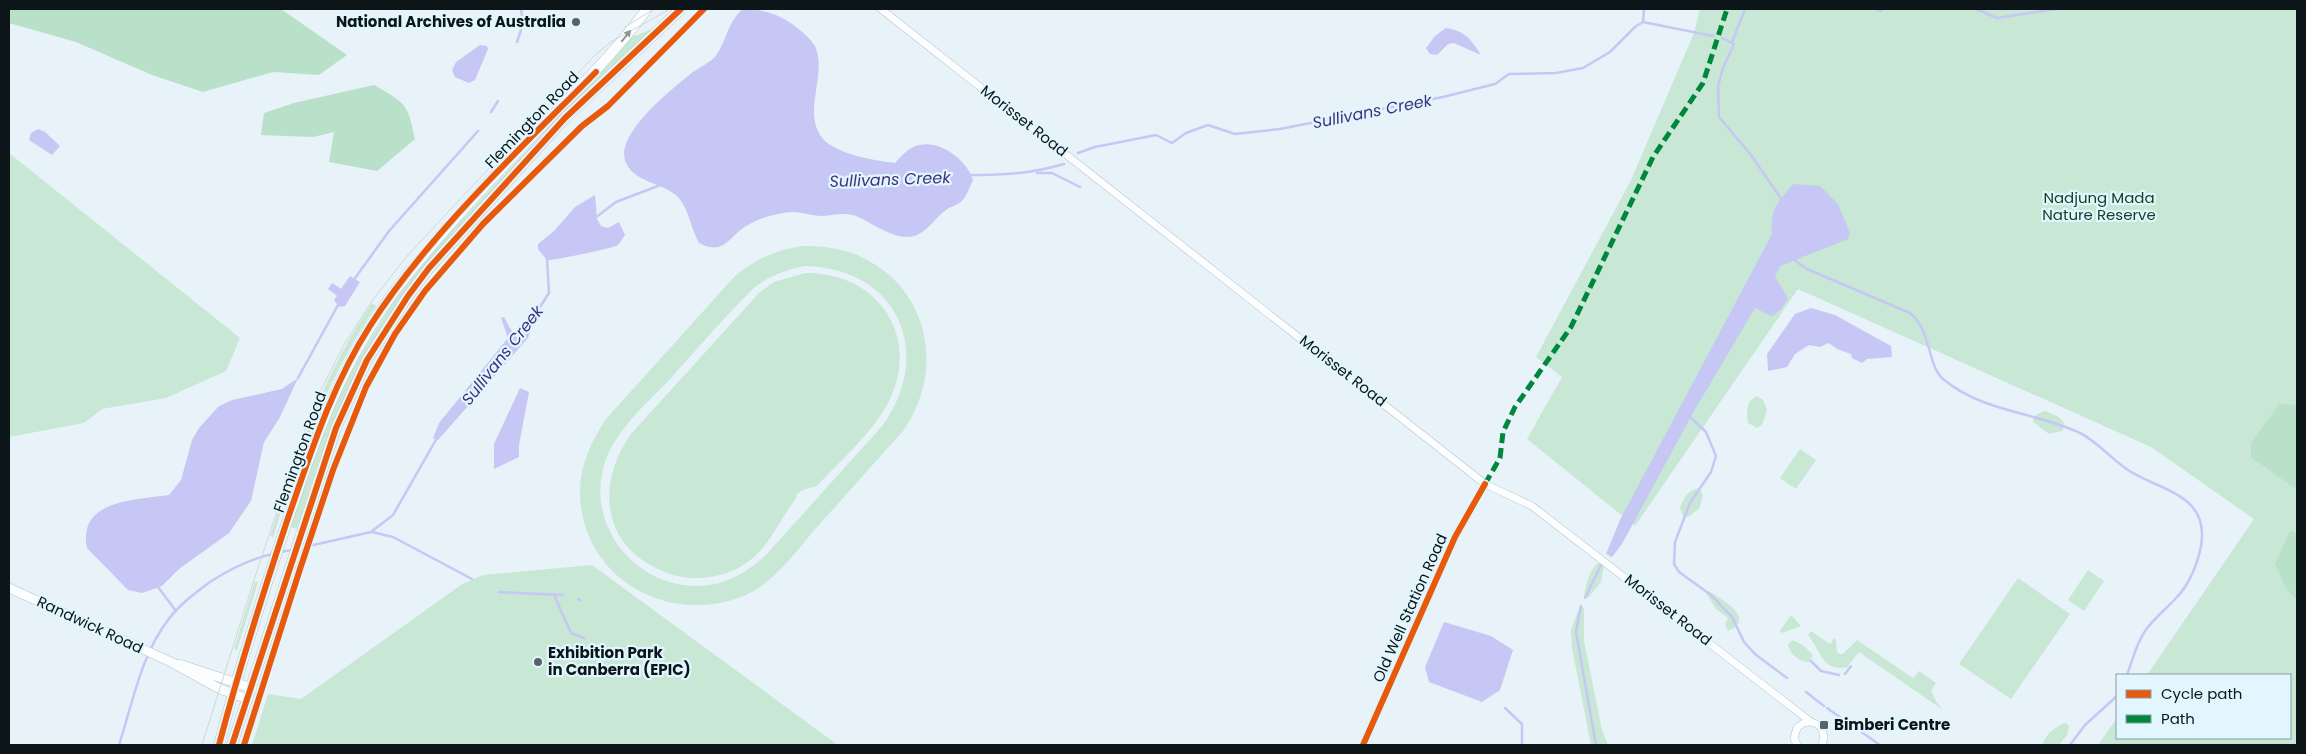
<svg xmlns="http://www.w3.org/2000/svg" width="2306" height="754" font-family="Poppins,sans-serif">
<rect width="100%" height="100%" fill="#e7f3f8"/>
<g fill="#c8e7d5" fill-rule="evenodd">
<path d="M1700,9H2297V745H2098L2117,718V738H2290V675H2147L2254,519L2151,447L1798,289L1635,526L1527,439L1562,377L1536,357L1631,180L1694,33Z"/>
<path d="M656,27C598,79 545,133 493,190C444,242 398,294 364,357C334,411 316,470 297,529L290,527L325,425L357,360L394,301L440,243L607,66L632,35L635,36Z"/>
<path d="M9,153L240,338L226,371L166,398L102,409L84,423L9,437Z"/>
<path d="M802,246C826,246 849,249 869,261C932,296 943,375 903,431C874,463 846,495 817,527C797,550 775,582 746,595C668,628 579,577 580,489C581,463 592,440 606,419L735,276C755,259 776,250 802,246ZM805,266C897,268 935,351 883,425L766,555C750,569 732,582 710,585C642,595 583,529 605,462C616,430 647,403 670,379C698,348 725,316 755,287C771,275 786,270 805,266Z"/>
<path d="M805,273C879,272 923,338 887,405C871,434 839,462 817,486L802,490L796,495V498C780,519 771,544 749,561C735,572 717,577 700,578C684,579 670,575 656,568C600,541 598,480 631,434L759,293L774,282Z"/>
<path d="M372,303L376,306C328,377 299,455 273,537L270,536C297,454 323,375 372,303Z"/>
<path d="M1757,396L1763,400L1767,410L1762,425L1757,428L1748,423C1747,411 1745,402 1757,396Z"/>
<path d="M2044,411C2054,414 2060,416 2065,425L2062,431L2049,434L2033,422L2034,416Z"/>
<path d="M1800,449L1816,460L1796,489L1780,478Z"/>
<path d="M1699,488L1703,495L1699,509L1688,517L1683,516L1680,508C1684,497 1687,491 1699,488Z"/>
<path d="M1598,563L1604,565L1601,582L1588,598L1584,596C1586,584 1589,571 1598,563Z"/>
<path d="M592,565L838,745H252L268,694L301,699L461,585L483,575Z"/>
<path d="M2088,570L2104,581L2084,611L2068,600Z"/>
<path d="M2018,578L2070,614L2011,699L1959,664Z"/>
<path d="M255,581L258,582L237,650L234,649Z"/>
<path d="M1708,591C1721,599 1758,618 1728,631L1725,624L1728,618L1716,609L1706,593Z"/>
<path d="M1580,606L1584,608V641L1602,730L1608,745H1591L1572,648L1571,630Z"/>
<path d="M1791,615L1801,626L1782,633L1780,631Z"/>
<path d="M1811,631L1830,644L1834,638L1836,640L1837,652L1840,654H1843L1857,640L1913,678L1919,671L1936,683L1931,690L1936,701L1943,710L1859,652L1847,667C1822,673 1821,650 1808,635Z"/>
<path d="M1793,640L1804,646L1813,655L1810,662C1799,663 1790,654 1788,644Z"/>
<path d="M2066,723L2069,726L2067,735L2059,745H2042C2046,734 2055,726 2066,723Z"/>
</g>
<g fill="#b9e0c9">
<path d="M9,9H281L347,55L319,75L273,72L203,92L152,75L76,42L9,23Z"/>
<path d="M374,85C407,104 407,103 415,139L377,171L329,162L334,132L313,137L261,135L264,113L294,103Z"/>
<path d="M2279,404L2297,405V488L2293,487L2251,457V443Z"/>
<path d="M2290,531L2297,533V600L2286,588L2275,564Z"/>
</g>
<g fill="#c6c7f4">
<path d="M743,9C762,9 782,15 796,27C802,32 811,39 815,46C828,75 801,113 823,139C836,154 876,161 895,163C900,157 906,151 913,147C936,136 967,159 973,180C970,186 967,196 962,201C959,204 953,206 949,208C937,215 930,229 917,235C897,243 873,223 856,216C844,212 834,215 822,216C812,216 802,212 792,212C777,213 760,218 748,225C729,235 725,257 699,243C691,229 689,210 679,198C664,182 636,184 626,163C613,135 673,88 693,72C700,67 709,63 715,57C727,41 727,22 743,9Z"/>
<path d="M1446,28C1465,31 1471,39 1481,55L1454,43L1448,44L1437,55L1430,54L1426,48L1435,36Z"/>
<path d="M480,45L487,46L488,49L475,80L469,83L455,77L452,70L456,62Z"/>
<path d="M38,129L45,132L60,146L52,155L29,140L31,133Z"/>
<path d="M1793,184L1820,186L1838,204L1850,233L1848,239L1780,266L1775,277L1788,298C1784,306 1779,313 1771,316L1755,308L1694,411L1622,544L1612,557L1606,554L1620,520L1772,234C1770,208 1777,204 1793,184Z"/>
<path d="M595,195L597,219L601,226L608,228L619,222L625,235C623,238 620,243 618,245C614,248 552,261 547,260L538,249V244L554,231L575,207Z"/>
<path d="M350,276L360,282L345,306L339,307L334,300L337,296L328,289L332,283L341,289Z"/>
<path d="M1811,308L1835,315L1891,346L1892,357L1867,359L1862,363L1852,358L1851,354L1837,349L1829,343L1820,347L1809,345L1795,354L1787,367L1768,371L1767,354L1795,314Z"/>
<path d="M504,317L511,330L518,334L535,320L528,338L438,440L433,438L439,423L508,338L501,318Z"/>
<path d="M298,378L279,419L264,442L251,501L229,533L179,569L162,586L142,593L128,590L87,548C77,499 137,500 169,495L181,480L192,440L199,428L219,406L232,400L282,389Z"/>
<path d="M520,388L529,392L519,445V457L494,469V444Z"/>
<path d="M1444,622L1491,636L1513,650L1500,690L1482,702L1429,682L1425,667Z"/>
</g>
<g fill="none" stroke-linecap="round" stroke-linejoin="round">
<g stroke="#c6c7f4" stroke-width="2.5">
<path d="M1876,9L1881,11L1882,9"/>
<path d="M1976,9L1997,18L2056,9"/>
<path d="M1643,22L1713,36"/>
<path d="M1722,38L1734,44L1723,68L1718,86L1719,117L1751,155L1782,200"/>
<path d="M517,42L523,24L521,9"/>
<path d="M1732,42L1745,9"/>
<path d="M491,112L498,101"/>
<path d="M1078,153L1095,147L1156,135L1172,143L1186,133L1208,125L1235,134L1280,129L1443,97L1495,84L1509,74L1556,73L1583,68L1610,52L1636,26L1643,22L1644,9"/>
<path d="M1037,173H1052L1080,187"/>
<path d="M969,175C1004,175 1030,174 1064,164"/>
<path d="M595,218L616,202L663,184"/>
<path d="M1791,258L1807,269L1910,313C1932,331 1927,365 1943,379C1982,412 2036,412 2080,433C2098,442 2111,459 2128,470C2160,491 2210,494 2201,546C2198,563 2189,585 2177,597C2168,607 2157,616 2148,627C2137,641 2133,659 2127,675"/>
<path d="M353,281L389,231L478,131"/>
<path d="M527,327L549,293L547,259"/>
<path d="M298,378L338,305"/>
<path d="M1689,416L1706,432L1716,456L1711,472L1690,503L1675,542L1674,564L1679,572L1711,595L1732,617L1744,642L1755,654L1787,678"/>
<path d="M372,532L393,537L472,579"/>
<path d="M300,548L371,532L393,515L437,438"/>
<path d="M280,552L292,550"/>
<path d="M158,587L176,611"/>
<path d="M499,592L563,595"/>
<path d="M554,595L571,633L584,638"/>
<path d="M1585,598L1601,565"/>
<path d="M578,599L580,600"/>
<path d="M1581,606L1576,632L1596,745"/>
<path d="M1811,661L1821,671L1839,675"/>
<path d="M1845,674L1851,666"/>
<path d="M1806,692L1824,706"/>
<path d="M1505,708L1522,724V745"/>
<path d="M1827,708L1880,745"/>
<path d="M119,745C132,705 141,655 168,620C179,605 195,593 210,582C230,569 249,559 273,554"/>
<path d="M2070,745L2085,725L2117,696"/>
</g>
<defs>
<g id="minor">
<path d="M881,9L1485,484L1532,506L1811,722"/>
<path d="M1363,745L1455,537L1485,484"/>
<path d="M1797,745L1794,738L1797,728C1805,720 1815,720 1822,729L1824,738L1822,745"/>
</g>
<g id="tertiary">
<path d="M9,588L171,662L220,689L248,699"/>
<path d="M179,664L252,688"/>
</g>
<g id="secondary">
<path d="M219,745C238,672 261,600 285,528C314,441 340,363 397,288C442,230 494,176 545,123C581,86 617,50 647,9"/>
<path d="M232,745L336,428L367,360L408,296L429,268L565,118L681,9"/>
</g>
</defs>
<use href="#minor" stroke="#b8c3c6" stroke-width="8"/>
<use href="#tertiary" stroke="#b8c3c6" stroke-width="10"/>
<use href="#secondary" stroke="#b8c3c6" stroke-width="11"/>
<use href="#minor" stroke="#fbfdfe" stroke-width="7"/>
<use href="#tertiary" stroke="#fbfdfe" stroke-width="9"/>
<use href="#secondary" stroke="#fbfdfe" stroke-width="10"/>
<g stroke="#d3d6d7" stroke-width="1">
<path d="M625,27L654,9"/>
<path d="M202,745L254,580L301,440L317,398L345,343L374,298L407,256L595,55L611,42L670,9"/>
</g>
<path stroke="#00873e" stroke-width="5" stroke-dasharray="10 5" stroke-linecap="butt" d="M1485,484L1500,458L1503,432L1515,407L1571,327L1653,157L1703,83L1727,9"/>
<defs>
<g id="cycleway">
<path d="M219,745C239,669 263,593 288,518C311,452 332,385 370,326C428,235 520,149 596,72"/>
<path d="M232,745L336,428L367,360L408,296L429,268L565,118L681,9"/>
<path d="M244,745L300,569L333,470L366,387L395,334L425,291L483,224L582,126L608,106L704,9"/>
<path d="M1363,745L1455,537L1485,484"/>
</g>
</defs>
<use href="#cycleway" stroke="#e1f6fe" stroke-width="9"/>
<use href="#cycleway" stroke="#e8590c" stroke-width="6"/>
</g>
<defs><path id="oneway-solid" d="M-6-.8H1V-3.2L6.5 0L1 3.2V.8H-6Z" transform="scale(1.25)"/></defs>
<use fill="#8f9596" href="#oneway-solid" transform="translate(626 36) rotate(-51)"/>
<g fill="#596366" stroke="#e1f6fe" stroke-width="2">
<circle cx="576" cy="22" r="5"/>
<circle cx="538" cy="662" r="5"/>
<rect x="1819" y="720" width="10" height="10" rx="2.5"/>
</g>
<g text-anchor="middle" stroke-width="4.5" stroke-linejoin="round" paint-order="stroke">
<g font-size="15" font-weight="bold" fill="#0c1518" stroke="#e1f6fe" text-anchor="start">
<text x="566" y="27" text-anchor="end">National Archives of Australia</text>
<text x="548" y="658">Exhibition Park<tspan x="548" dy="17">in Canberra (EPIC)</tspan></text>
<text x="1834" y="730">Bimberi Centre</text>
</g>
<g font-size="15" fill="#0c1518" stroke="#e1f6fe">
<text transform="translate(532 120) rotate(-46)" y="5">Flemington Road</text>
<text transform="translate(1024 121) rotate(38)" y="5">Morisset Road</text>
<text transform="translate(1343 371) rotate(38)" y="5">Morisset Road</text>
<text transform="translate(300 452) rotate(-70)" y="5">Flemington Road</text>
<text transform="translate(1410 608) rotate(-66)" y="5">Old Well Station Road</text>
<text transform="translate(1668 610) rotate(38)" y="5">Morisset Road</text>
<text transform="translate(90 625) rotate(25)" y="5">Randwick Road</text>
</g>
<g font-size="15" fill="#144124" stroke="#e1f6fe">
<text x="2099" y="203">Nadjung Mada<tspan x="2099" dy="17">Nature Reserve</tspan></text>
</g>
<g font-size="16" font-style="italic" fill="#40337b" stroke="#e1f6fe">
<text transform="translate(1372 111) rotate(-11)" y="6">Sullivans Creek</text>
<text transform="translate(890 179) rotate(-2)" y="6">Sullivans Creek</text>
<text transform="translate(502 355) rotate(-52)" y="6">Sullivans Creek</text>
</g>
</g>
<rect width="2306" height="754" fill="none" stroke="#0c1518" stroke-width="20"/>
<rect x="2116" y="674" width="175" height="65" fill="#e1f6fe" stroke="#8c9ca2"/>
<rect x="2126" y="690" width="25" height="8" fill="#e8590c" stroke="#8c9ca2"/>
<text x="2161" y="699" font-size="15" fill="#0c1518">Cycle path</text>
<rect x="2126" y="715" width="25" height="8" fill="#00873e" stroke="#8c9ca2"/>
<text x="2161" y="724" font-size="15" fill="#0c1518">Path</text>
</svg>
